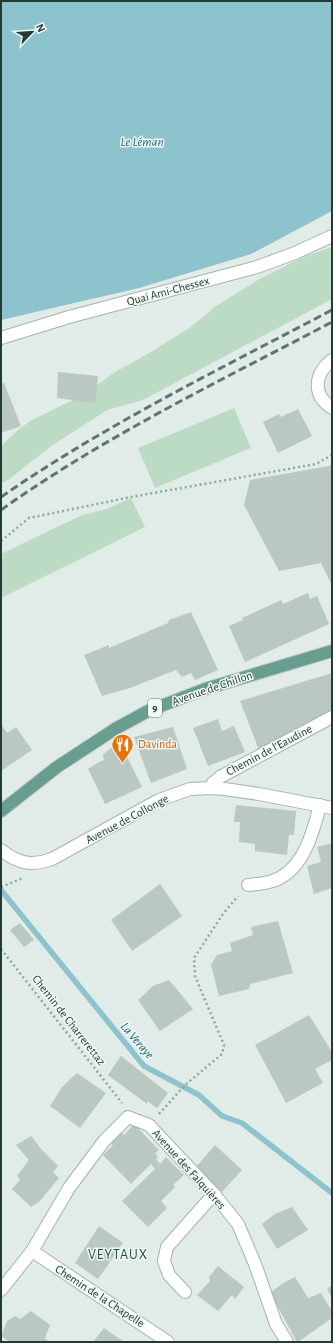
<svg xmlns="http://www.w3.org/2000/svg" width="333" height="1343" font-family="'Alegreya Sans',sans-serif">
<rect width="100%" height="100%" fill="#e1ebe7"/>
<g fill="#bbdbc4">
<path d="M332,247V299L143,400L107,410L50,447L8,480L1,483V446L17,431L30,421L83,395L115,372L146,355L191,327L216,306L258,280L301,258Z"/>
<path d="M234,408L251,448L155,488L138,448Z"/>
<path d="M131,498L145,527L1,598V554L63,524L83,515L107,509Z"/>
</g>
<path fill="#8cc3cd" d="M1,1H332V211L251,254L139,288L1,320Z"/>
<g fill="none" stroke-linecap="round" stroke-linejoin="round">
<path stroke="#8cc3cd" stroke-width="5.5" d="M1,890L144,1066L199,1095L222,1116L242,1123L332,1193"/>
</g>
<g fill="#bac8c2">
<path d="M58,372L98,376L95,403L57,398Z"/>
<path d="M4,383L21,426L1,433V384Z"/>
<path d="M298,409L312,436L278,453L263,422L279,414L281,417Z"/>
<path d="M332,464V586L321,563L279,571L244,505L250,480L329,466Z"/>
<path d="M308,593L310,599L317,596L329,624L245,662L229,626L243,620L242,618L281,600L283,604Z"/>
<path d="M191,612L218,670L195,680L191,673L182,677L176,670L130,688L102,696L84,655L109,645V648L168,623L169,620Z"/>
<path d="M332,673V710L259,750L240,701Z"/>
<path d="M218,719L222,731L234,726L245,752L208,766L193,728Z"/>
<path d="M1,724L7,733L16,727L32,750L1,771Z"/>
<path d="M173,727L187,769L151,783L134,737Z"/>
<path d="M122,747L142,787L105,804L88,769L99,762L104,760L103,755L111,748Z"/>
<path d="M236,805L296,811L294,835H289L287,855L255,851V844L239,842L240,822H234Z"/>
<path d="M332,843V888L314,894L307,866L321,862L317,847Z"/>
<path d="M160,884L182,916L132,951L111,920Z"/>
<path d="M278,921L293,973L250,984L249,989L219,996L211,965L217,955L232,951L230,943L253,935L251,927Z"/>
<path d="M20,923L34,940L24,947L10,930Z"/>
<path d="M169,980L193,1009L160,1031L138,1000L153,986Z"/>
<path d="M309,1015L332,1052V1060L315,1069L323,1083L286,1103L255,1045Z"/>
<path d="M121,1056L168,1093L157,1108L147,1101V1104L108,1075Z"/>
<path d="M77,1073L106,1093L80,1128L50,1106L62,1087Z"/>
<path d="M134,1124L159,1150L155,1153L158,1157L156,1159L160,1164L166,1157L184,1175L173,1185L175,1187L161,1201L167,1208L148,1227L122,1201L155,1169L151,1164L131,1184L103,1155L113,1145L110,1142L121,1132L124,1135Z"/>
<path d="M31,1136L42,1150L58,1166L53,1172L59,1178L40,1201L31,1207L12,1189L20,1180L17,1176L29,1160L16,1145Z"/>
<path d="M215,1145L242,1170L222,1192L196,1167Z"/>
<path d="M292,1207L308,1230L277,1249L262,1224L275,1214Z"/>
<path d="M99,1226L123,1243L98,1279L75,1263Z"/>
<path d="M218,1266L244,1287L235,1299L232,1295L218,1311L197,1295L210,1281L209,1277Z"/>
<path d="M295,1277L308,1298L321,1293L332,1311V1318L298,1342H297L270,1293L283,1283Z"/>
<path d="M332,1285V1298L327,1289Z"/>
<path d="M31,1311L50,1325L45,1338L49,1342H10L1,1336L7,1321L15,1316L20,1319Z"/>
<path d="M104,1328L124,1342H93Z"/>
</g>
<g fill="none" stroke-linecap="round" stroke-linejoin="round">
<defs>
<g id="minor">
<path d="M1,338L69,317L257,267L295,253L332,236"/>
<path d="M332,360C314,374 312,395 332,408"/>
<path d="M211,788L213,783L220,777L332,717"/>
<path d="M1,850C18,864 32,866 52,859L159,800L190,789L212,788L225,789L259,794L332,808"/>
<path d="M248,885C255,884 262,884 269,882C302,874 313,834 320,805"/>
<path d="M32,1251L168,1342"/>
<path d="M1,1290L32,1251L69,1188L104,1141L128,1117L149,1125L214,1194L238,1224L255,1264L276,1324L287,1342"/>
<path d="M185,1292L169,1275L164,1261L167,1247L214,1194"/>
</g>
<path id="major" d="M1,811L57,767L115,729L148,711L205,689L332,651"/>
</defs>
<use href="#minor" stroke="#a4b3ae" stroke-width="14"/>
<use href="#major" stroke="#c1c8c6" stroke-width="14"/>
<g stroke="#83ada0" stroke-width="2.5" stroke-dasharray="2 3" stroke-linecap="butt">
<path d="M1,541L29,518L131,497L316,464L332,455"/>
<path d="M1,887L23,878"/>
<path d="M1,949L122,1103"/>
<path d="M159,1114L185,1085L222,1054L224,1045L195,976L194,958L223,914L238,896"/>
</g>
<use href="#minor" stroke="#fff" stroke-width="12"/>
<use href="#major" stroke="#689e90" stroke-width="12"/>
<g stroke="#5d766f" stroke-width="3" stroke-dasharray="8 4" stroke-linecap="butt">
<path d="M1,497C105,425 220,369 332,310"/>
<path d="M1,510C105,436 220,381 332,322"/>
</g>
</g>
<defs>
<symbol id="restaurant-pin" viewBox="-11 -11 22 30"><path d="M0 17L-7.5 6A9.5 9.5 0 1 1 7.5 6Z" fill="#e8710a" stroke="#f1f8f4"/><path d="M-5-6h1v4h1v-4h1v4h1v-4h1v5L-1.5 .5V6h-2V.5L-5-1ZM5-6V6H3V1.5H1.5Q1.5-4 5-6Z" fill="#fff"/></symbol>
</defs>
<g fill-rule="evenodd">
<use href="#restaurant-pin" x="110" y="732" width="25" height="34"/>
</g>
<g text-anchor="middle" stroke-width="3" stroke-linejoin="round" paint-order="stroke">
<rect fill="#f1f8f4" stroke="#60746e" stroke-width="1" x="148" y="699" width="14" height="18" rx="3"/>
<g font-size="11" font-weight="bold" fill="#223b34">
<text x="155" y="712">9</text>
</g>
<g font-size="12" fill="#223b34" stroke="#f1f8f4">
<text transform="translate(168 291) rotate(-15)" y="4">Quai Ami-Chessex</text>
<text transform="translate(212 688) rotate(-19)" y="4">Avenue de Chillon</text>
<text transform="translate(269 750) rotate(-28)" y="4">Chemin de l'Eaudine</text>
<text transform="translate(127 819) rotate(-28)" y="4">Avenue de Collonge</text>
<text transform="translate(69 1020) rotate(52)" y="4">Chemin de Charrerettaz</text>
<text transform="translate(189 1169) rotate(48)" y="4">Avenue des Falquières</text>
<text transform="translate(100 1296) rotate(33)" y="4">Chemin de la Chapelle</text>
</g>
<g font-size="12" fill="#c56008" stroke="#f1f8f4" text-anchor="start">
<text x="138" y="748">Davinda</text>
</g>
<g font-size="13" font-style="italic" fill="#206573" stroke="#f1f8f4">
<text x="142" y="146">Le Léman</text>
<text transform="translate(138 1040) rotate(49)" y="5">La Veraye</text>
</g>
<g font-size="14" letter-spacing="1" fill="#1f4c41" stroke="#f1f8f4">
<text x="118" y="1259">VEYTAUX</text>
</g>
</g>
<rect width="333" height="1343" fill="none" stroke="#223b34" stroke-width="4"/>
<g transform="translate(32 32) rotate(65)" stroke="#f1f8f4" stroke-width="3" paint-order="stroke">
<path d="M0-3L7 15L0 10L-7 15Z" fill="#223b34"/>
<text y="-6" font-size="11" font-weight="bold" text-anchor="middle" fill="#223b34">N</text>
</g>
</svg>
